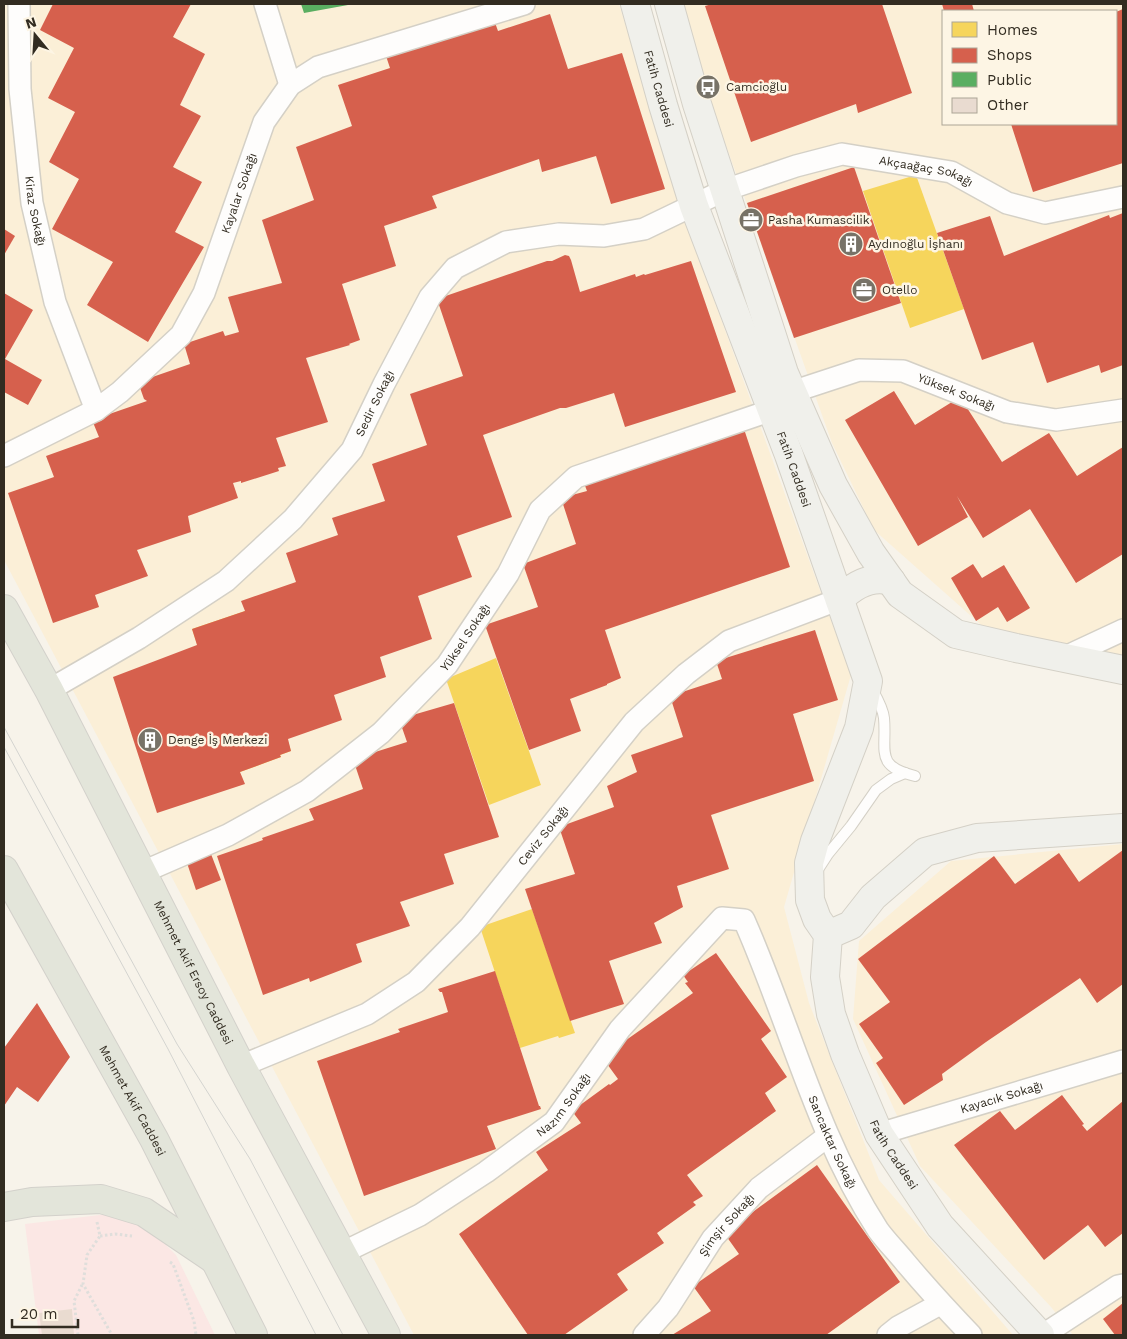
<svg xmlns="http://www.w3.org/2000/svg" width="1127" height="1339" font-family="'Work Sans',sans-serif">
<rect width="100%" height="100%" fill="#f7f3ea"/>
<g fill="#fbefd7" fill-rule="evenodd">
<path d="M4,4H619L691,237L851,675L784,907L809,1003L879,1180L1013,1335H414L4,560Z"/>
<path d="M682,4H1123V659L988,631L874,530L832,443L702,78ZM943,11H1116V124H943Z"/>
<path d="M1123,844V1335H1073L1051,1307L920,1166L853,1019L859,941L951,861Z"/>
</g>
<path fill="#fbe7e4" d="M108,1214L150,1229L176,1255L215,1335H39L25,1224Z"/>
<g fill="#f6d55c">
<path d="M916,175L964,309L910,328L863,191Z"/>
<path d="M245,611L291,751L280,755L281,757L240,772L192,629Z"/>
<path d="M496,658L541,785L489,805L446,679Z"/>
<path d="M532,909L575,1033L559,1038L558,1036L520,1048L480,927Z"/>
</g>
<g fill="#d6604d">
<path d="M53,4H191L173,37L205,54L180,105L201,116L173,167L202,182L175,232L204,247L148,342L87,305L113,262L52,229L79,179L49,162L75,112L48,98L74,48L40,30Z"/>
<path d="M712,4H882L912,93L858,113L856,104L751,142L705,6Z"/>
<path d="M942,4H972L974,11H944Z"/>
<path d="M1123,9V163L1033,192L1011,124H1116V12Z"/>
<path d="M550,14L568,69L622,53L665,189L611,204L596,156L542,172L539,159L432,196L437,208L384,226L396,266L342,284L360,340L349,344L350,345L306,358L328,422L276,438L286,466L278,468L279,471L241,483V481L233,483L238,498L188,516L191,532L137,550L148,576L95,595L99,607L53,623L8,493L54,477L46,456L99,437L92,420L147,401L144,399L138,382L190,364L184,344L223,331L225,336L239,332L228,297L282,283L262,220L314,200L296,147L352,126L338,85L390,68L386,56L493,17L498,31Z"/>
<path d="M854,167L901,303L794,338L747,203Z"/>
<path d="M1123,213V365L1101,373L1099,365L1047,383L1033,342L982,360L937,233L990,216L1004,256L1109,215L1110,218Z"/>
<path d="M4,229L15,236L4,255Z"/>
<path d="M565,255L569,256L571,260L580,292L635,274L636,277L644,274L645,275L691,261L736,392L625,427L614,393L566,408H560L483,435L512,517L457,536L472,577L418,596L432,639L380,657L386,677L334,695L342,720L288,739L291,751L280,755L281,757L240,772L245,784L157,813L113,677L197,645L192,629L245,611L241,601L296,582L286,553L338,535L332,518L385,501L372,464L427,445L410,394L463,376L437,299L547,261H552Z"/>
<path d="M4,293L33,310L5,359L42,380L28,405L4,392Z"/>
<path d="M894,391L915,425L960,397L1002,462L1049,433L1077,476L1123,447V554L1076,583L1030,509L983,538L957,496L968,517L918,546L845,420Z"/>
<path d="M744,429L790,567L605,630L621,678L607,684V685L570,699L581,731L529,750L485,625L538,607L523,564L576,544L561,498L587,491L584,483Z"/>
<path d="M973,564L982,578L1004,565L1030,608L1007,622L998,607L976,621L951,578Z"/>
<path d="M815,630L838,700L793,714L814,781L711,815L729,869L677,886L683,907L654,923L662,943L609,961L624,1004L570,1021L525,889L575,874L559,827L614,807L607,786L637,772L631,755L683,737L670,696L722,679L716,661Z"/>
<path d="M454,703L499,837L444,854L454,884L400,902L410,926L356,944L362,962L310,982L309,978L263,995L217,856L263,840L262,838L314,820L309,809L363,789L353,759L407,742L399,719Z"/>
<path d="M1123,850V984L1097,1003L1080,978L986,1042L942,1074L943,1080L904,1105L876,1063L883,1058L859,1024L890,1002L858,959L994,856L1015,884L1059,853L1079,882Z"/>
<path d="M211,854L221,880L196,890L187,863Z"/>
<path d="M716,953L771,1031L761,1039L787,1077L765,1093L776,1111L687,1175L703,1196L693,1202L696,1205L657,1233L664,1243L617,1274L628,1290L564,1335H528L459,1234L548,1170L536,1152L581,1123L572,1111L609,1084L610,1085L618,1079L602,1057L693,993L685,983L688,982L683,975Z"/>
<path d="M495,971L539,1106H540L541,1109L487,1126L496,1149L364,1196L317,1061L400,1032L398,1029L448,1012L442,992H440L438,989Z"/>
<path d="M37,1003L70,1057L38,1102L17,1087L4,1106V1048Z"/>
<path d="M1062,1095L1084,1124L1082,1125L1087,1131L1123,1101V1233L1105,1247L1088,1225L1044,1260L954,1145L1000,1111L1015,1130Z"/>
<path d="M817,1165L900,1282L826,1335H672L711,1311L693,1286L739,1254L724,1233Z"/>
<path d="M1123,1303V1335H1115L1103,1319Z"/>
</g>
<path fill="#5aae61" d="M301,4H348V5L304,13Z"/>
<path fill="#e9dbd0" d="M72,1309L74,1335H42L39,1313Z"/>
<g fill="none" stroke-linecap="round" stroke-linejoin="round">
<defs>
<g id="lane">
<path d="M872,689C877,698 883,708 884,718C887,751 874,766 915,776"/>
<path d="M817,871L828,854L851,826L876,790L891,779L905,773"/>
</g>
<g id="street">
<path id="s1" d="M19,4L20,89L32,203L55,302L96,410"/>
<path d="M265,4L290,85"/>
<path id="s2" d="M792,392L859,370L903,371L1007,412L1056,420L1123,410"/>
<path id="s3" d="M4,456L96,410L120,392L181,335L204,293L264,122L290,85L318,67L524,4"/>
<path d="M1063,658L1123,630"/>
<path id="s4" d="M49,690L139,638L226,581L293,519L352,450L384,384L430,297L455,268L506,242L559,234L604,236L644,229L725,190L796,166L842,154L951,172L1007,203L1045,213L1123,197"/>
<path id="s5" d="M143,872L228,835L307,791L381,733L447,665L508,574L540,510L576,477L772,410"/>
<path id="s6" d="M241,1066L367,1014L416,982L470,927L634,722L686,674L729,641L840,599"/>
<path id="s7" d="M879,1134L1123,1061"/>
<path id="s8" d="M342,1253L420,1215L486,1172L554,1122L620,1029L722,918L744,920C790,1024 816,1134 878,1230C886,1241 896,1251 905,1262C926,1287 948,1311 971,1335"/>
<path id="s9" d="M644,1335L668,1308L713,1238L759,1188L828,1136"/>
<path d="M888,1335L898,1327L940,1304"/>
<path d="M1043,1335L1118,1286L1123,1285"/>
</g>
<g id="secondary">
<path id="s10" d="M635,4L663,105L694,206L789,455L868,681L859,728L815,841L809,863L810,900L817,919L828,935L825,977L831,1014L845,1054L879,1134L940,1226L1040,1335"/>
<path d="M669,4L697,104L784,373L833,485L871,553L900,594L956,634L1016,648L1123,670"/>
<path d="M840,599C853,586 871,575 891,581"/>
<path d="M828,935L851,925L873,897L925,852L977,838L1123,828"/>
</g>
<g id="primary">
<path id="s11" d="M4,609L49,690L241,1066L386,1335"/>
<path id="s12" d="M4,870L154,1139L253,1335"/>
<path d="M4,1207L32,1202L101,1199L144,1212L215,1260"/>
</g>
</defs>
<use href="#lane" stroke="#d4d0c6" stroke-width="12"/>
<use href="#street" stroke="#d4d0c6" stroke-width="24"/>
<use href="#secondary" stroke="#d4d0c6" stroke-width="30"/>
<use href="#primary" stroke="#d3d1cb" stroke-width="30"/>
<g stroke="#dfdedb" stroke-width="3" stroke-dasharray="2.5 2.5" stroke-linecap="butt">
<path d="M97,1222L100,1236L87,1255L83,1284L112,1335"/>
<path d="M100,1236L115,1234L132,1236"/>
<path d="M170,1262L173,1264L194,1321L196,1335"/>
<path d="M78,1335L74,1301L82,1285"/>
</g>
<use href="#lane" stroke="#fefdfc" stroke-width="10"/>
<use href="#street" stroke="#fefdfc" stroke-width="21"/>
<use href="#secondary" stroke="#f0f0eb" stroke-width="28"/>
<use href="#primary" stroke="#e3e5da" stroke-width="28"/>
<g stroke="#d4d4d0" stroke-width="1">
<path d="M4,727L177,1044L250,1159L343,1335"/>
<path d="M4,747L168,1049L316,1335"/>
</g>
</g>
<defs>
<symbol id="bus-disc" viewBox="-11 -11 22 22"><circle r="9.5" fill="#777267" stroke="#fdf5e4"/><path d="M-5-6H5V4H4V6H2V4H-2V6H-4V4H-5ZM-3.5-4V0h7V-4ZM-3.5 1.2v1.5H-2V1.2ZM2 1.2v1.5H3.5V1.2Z" fill="#fff"/></symbol>
<symbol id="office-disc" viewBox="-11 -11 22 22"><circle r="9.5" fill="#777267" stroke="#fdf5e4"/><path d="M-6-3h4V-5.5h4V-3h4V5H-6ZM-1-4.5V-3h2v-1.5ZM-6 0V1H6V0Z" fill="#fff"/></symbol>
<symbol id="building-disc" viewBox="-11 -11 22 22"><circle r="9.5" fill="#777267" stroke="#fdf5e4"/><path d="M-4-6H4V6H1V3H-1V6H-4ZM-2.5-4.3h1.7v1.8h-1.7ZM.8-4.3h1.7v1.8H.8ZM-2.5-1h1.7V.8h-1.7ZM.8-1h1.7V.8H.8Z" fill="#fff"/></symbol>
</defs>
<g fill-rule="evenodd">
<use href="#bus-disc" x="694" y="73" width="28" height="28"/>
<use href="#office-disc" x="737" y="206" width="28" height="28"/>
<use href="#building-disc" x="837" y="230" width="28" height="28"/>
<use href="#office-disc" x="850" y="276" width="28" height="28"/>
<use href="#building-disc" x="136" y="726" width="28" height="28"/>
</g>
<g text-anchor="middle" stroke-width="5" stroke-linejoin="round" paint-order="stroke">
<g font-size="12" fill="#322c21" stroke="#fdf5e4" text-anchor="start">
<text x="726" y="91">Camcioğlu</text>
<text x="768" y="224">Pasha Kumascilik</text>
<text x="868" y="248">Aydınoğlu İşhanı</text>
<text x="882" y="294">Otello</text>
<text x="168" y="744">Denge İş Merkezi</text>
</g>
<g font-size="12" fill="#322c21" stroke="#fdf5e4">
<text dy="4" stroke="none"><textPath href="#s10" startOffset="88">Fatih Caddesi</textPath></text>
<text dy="4" stroke="none"><textPath href="#s4" startOffset="1095">Akçaağaç Sokağı</textPath></text>
<text dy="4" stroke="none"><textPath href="#s3" startOffset="370">Kayalar Sokağı</textPath></text>
<text dy="4" stroke="none"><textPath href="#s1" startOffset="208">Kiraz Sokağı</textPath></text>
<text dy="4" stroke="none"><textPath href="#s2" startOffset="172">Yüksek Sokağı</textPath></text>
<text dy="4" stroke="none"><textPath href="#s4" startOffset="442">Sedir Sokağı</textPath></text>
<text dy="4" stroke="none"><textPath href="#s10" startOffset="492">Fatih Caddesi</textPath></text>
<text dy="4" stroke="none"><textPath href="#s5" startOffset="405">Yüksel Sokağı</textPath></text>
<text dy="4" stroke="none"><textPath href="#s6" startOffset="389">Ceviz Sokağı</textPath></text>
<text dy="4" stroke="none"><textPath href="#s11" startOffset="410">Mehmet Akif Ersoy Caddesi</textPath></text>
<text dy="4" stroke="none"><textPath href="#s7" startOffset="128">Kayacık Sokağı</textPath></text>
<text dy="4" stroke="none"><textPath href="#s12" startOffset="264">Mehmet Akif Caddesi</textPath></text>
<text dy="4" stroke="none"><textPath href="#s8" startOffset="269">Nazım Sokağı</textPath></text>
<text dy="4" stroke="none"><textPath href="#s8" startOffset="776">Sancaktar Sokağı</textPath></text>
<text dy="4" stroke="none"><textPath href="#s10" startOffset="1219">Fatih Caddesi</textPath></text>
<text dy="4" stroke="none"><textPath href="#s9" startOffset="138">Şimşir Sokağı</textPath></text>
</g>
</g>
<rect width="1127" height="1339" fill="none" stroke="#322c21" stroke-width="10"/>
<rect x="942" y="10" width="175" height="115" fill="#fdf5e4" stroke="#aca596"/>
<rect x="952" y="22" width="25" height="15" fill="#f6d55c" stroke="#aca596"/>
<text x="987" y="35" font-size="15" fill="#322c21">Homes</text>
<rect x="952" y="48" width="25" height="15" fill="#d6604d" stroke="#aca596"/>
<text x="987" y="60" font-size="15" fill="#322c21">Shops</text>
<rect x="952" y="72" width="25" height="15" fill="#5aae61" stroke="#aca596"/>
<text x="987" y="85" font-size="15" fill="#322c21">Public</text>
<rect x="952" y="98" width="25" height="15" fill="#e9dbd0" stroke="#aca596"/>
<text x="987" y="110" font-size="15" fill="#322c21">Other</text>
<g transform="translate(35 35) rotate(342)" stroke="#fdf5e4" stroke-width="4" paint-order="stroke">
<path d="M0-4L9 19L0 12L-9 19Z" fill="#322c21"/>
<text y="-8" font-size="14" font-weight="bold" text-anchor="middle" fill="#322c21">N</text>
</g>
<path d="M12 1319v8h66v-8" fill="none" stroke="#322c21" stroke-width="2.5"/>
<text x="20" y="1319" font-size="15" fill="#322c21" stroke="#fdf5e4" stroke-width="4" paint-order="stroke">20 m</text>
</svg>
